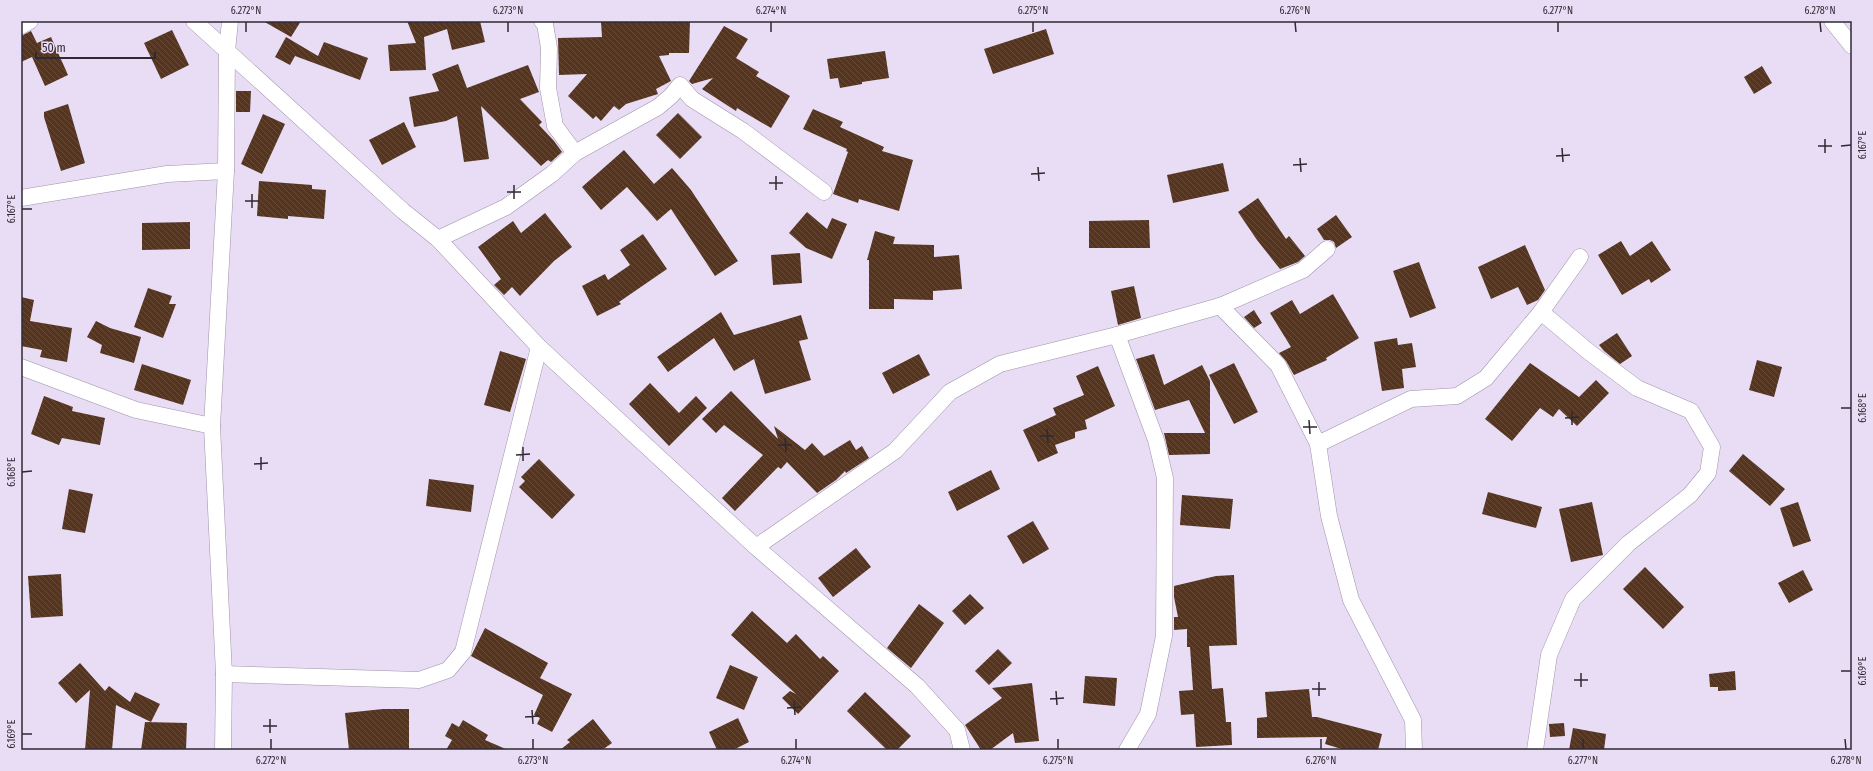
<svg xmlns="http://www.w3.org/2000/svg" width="1873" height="771" font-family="'Fira Sans Condensed',sans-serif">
<defs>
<pattern id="building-back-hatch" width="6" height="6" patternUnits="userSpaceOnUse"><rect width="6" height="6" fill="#553520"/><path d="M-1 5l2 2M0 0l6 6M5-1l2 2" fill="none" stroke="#654a38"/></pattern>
</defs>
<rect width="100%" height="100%" fill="#e9dcf5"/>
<g fill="url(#building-back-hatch)">
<path d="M263,21H301L291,37Z"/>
<path d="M407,21H480L485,42L452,50L447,29L424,37L426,70L390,71L388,45L416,43Z"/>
<path d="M690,21L689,53H669V55L659,56L671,81L656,89L658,94L626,104L619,110L614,106L601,121L596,116L593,119L568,96L587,74L559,75L558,38L602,37L601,22Z"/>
<path d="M724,26L748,39L736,58L759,72L756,76L790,96L771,128L737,108L736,111L702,89L713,78L692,84L689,81Z"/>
<path d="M1046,29L1054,54L993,74L984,49Z"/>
<path d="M172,30L189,65L161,79L144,43Z"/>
<path d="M31,31L37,43L51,37L68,75L45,86L32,57L21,62V36Z"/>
<path d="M286,37L318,56L324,42L368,58L360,80L295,56L290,65L275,57Z"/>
<path d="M885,51L889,78L862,82V84L840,88L838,78L830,79L827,59Z"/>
<path d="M458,64L467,88L528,65L539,92L520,99L542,122L539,125L554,141L562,152L551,162L548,160L541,166L481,106L489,159L464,162L457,116L446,121L414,127L409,97L439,91L432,74Z"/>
<path d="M1762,66L1772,83L1754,94L1744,77Z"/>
<path d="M236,91H251L250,112H236Z"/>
<path d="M68,104L85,163L61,171L44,117V112Z"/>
<path d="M813,109L843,122L840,127L884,147L882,151L913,160L899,211L859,199L858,203L833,194L848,152L846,151L847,149L803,129Z"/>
<path d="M678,113L702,137L680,159L656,135Z"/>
<path d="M263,114L285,124L262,174L241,164Z"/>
<path d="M404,122L416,147L382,165L369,140Z"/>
<path d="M624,150L654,184L672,168L691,190L738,261L715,276L671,209L657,221L627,187L601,210L582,187Z"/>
<path d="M1223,163L1229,191L1173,203L1167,175Z"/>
<path d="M259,181L312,185V189L326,190L324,219L288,216V219L257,216Z"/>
<path d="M1258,198L1286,239L1289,236L1305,256L1298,262L1280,269L1257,240L1238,212Z"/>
<path d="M807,212L827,229L832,218L847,224L832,259L806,248L789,233Z"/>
<path d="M545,213L572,247L554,261L520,296L512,287L504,295L494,285L501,279L478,247L513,221L521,233Z"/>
<path d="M1336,215L1352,237L1336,248L1334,242L1330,240H1324L1317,229Z"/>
<path d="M1149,220L1150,248H1089V221Z"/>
<path d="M190,222V249L142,250V223Z"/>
<path d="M875,231L895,237L893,244L934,245V257L959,255L962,289L933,291V300L894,299V309H869V260H867Z"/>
<path d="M643,234L667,269L619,302L621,304L597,316L582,286L605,274L608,280L630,265L620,250Z"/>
<path d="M1621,241L1630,256L1652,241L1671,270L1651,283L1649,279L1622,295L1598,255Z"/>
<path d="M1525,245L1545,290L1538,300L1527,305L1518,287L1491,299L1478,267Z"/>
<path d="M800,253L802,283L773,285L771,255Z"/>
<path d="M1419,262L1436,308L1410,318L1393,271Z"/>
<path d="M1134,286L1141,318L1118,325L1111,291Z"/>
<path d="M148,288L172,296L169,304H176L163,338L134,327Z"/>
<path d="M1333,294L1359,338L1326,358L1327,360L1294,375L1286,361L1279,353L1291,347L1270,313L1292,300L1300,314Z"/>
<path d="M21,297L34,300L30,321L72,328L67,362L40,357L42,350L21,346Z"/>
<path d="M1254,310L1262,323L1254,328L1244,317Z"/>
<path d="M721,312L734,335L801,315L808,339L799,341L811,380L765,394L754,359L734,371L714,338L668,372L657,357Z"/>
<path d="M96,321L110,328L141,337L134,363L100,353L102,345L87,337Z"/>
<path d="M1617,333L1632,356L1620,364L1604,351L1599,345Z"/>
<path d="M1397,338L1398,345L1412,343L1416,367L1402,369L1404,388L1382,391L1374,342Z"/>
<path d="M500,351L526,359L510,412L484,405Z"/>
<path d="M919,354L930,375L893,394L882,373Z"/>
<path d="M1154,354L1164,385L1202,365L1210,381V454L1169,455L1164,433H1205L1189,400L1155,410L1136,359Z"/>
<path d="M1757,360L1782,367L1774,397L1749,390Z"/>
<path d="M1234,363L1258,412L1234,424L1209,375Z"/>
<path d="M1530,363L1579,397L1596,380L1609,393L1577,426L1559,409L1553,417L1540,408L1512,441L1485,419Z"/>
<path d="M142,364L191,380L183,405L134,390Z"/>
<path d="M1098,366L1115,406L1085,420L1087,429L1075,432V438L1055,445L1058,453L1038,462L1023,430L1056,415L1053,408L1084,395L1076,376Z"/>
<path d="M650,383L679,413L696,396L707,408L669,446L629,404Z"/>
<path d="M731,391L778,439L774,426L805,450L812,443L824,456L850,440L856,450L862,446L869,458L846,473L845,471L836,480L817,493L787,462L781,469L778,467L735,511L722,498L763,455L724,425L716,433L702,419Z"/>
<path d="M44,396L73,407L72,411L105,418L100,445L62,438L59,445L31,434Z"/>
<path d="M1743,454L1785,489L1770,506L1729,471Z"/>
<path d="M539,459L575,495L552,519L519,487L525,481L521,477Z"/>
<path d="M991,470L1000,489L957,511L948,492Z"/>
<path d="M429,479L474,485L471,512L426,506Z"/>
<path d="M69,489L93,494L85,533L62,529Z"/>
<path d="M1488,492L1542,507L1536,528L1482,514Z"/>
<path d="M1182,495L1233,499L1230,529L1180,525Z"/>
<path d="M1592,502L1603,555L1571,562L1559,509Z"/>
<path d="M1798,502L1811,541L1793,547L1780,508Z"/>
<path d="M1033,521L1049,549L1023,564L1007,536Z"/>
<path d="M856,548L871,567L833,597L818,578Z"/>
<path d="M1645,567L1684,607L1663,629L1623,589Z"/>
<path d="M1803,570L1813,590L1789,603L1778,583Z"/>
<path d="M61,574L63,616L31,618L28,576Z"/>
<path d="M1234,575L1237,645L1209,646L1212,689L1223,688L1226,722H1231L1232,745L1196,747L1194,714L1181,715L1179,691L1193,690L1190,647H1187V629L1174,630V617H1178L1174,597V586L1216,576Z"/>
<path d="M970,594L984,608L965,625L952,611Z"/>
<path d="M919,604L944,623L911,668L887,648Z"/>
<path d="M752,611L787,643L796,634L820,659L823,656L839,671L798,714L782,698L790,691L796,694L731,635Z"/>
<path d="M485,628L548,663L540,678L572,694L552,732L537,724L540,718L534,715L543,695L471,656Z"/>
<path d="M998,649L1012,663L989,685L975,671Z"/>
<path d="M80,663L105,691L109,686L130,702L135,692L160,704L151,722L116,705L112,750H85L90,690L76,703L58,683Z"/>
<path d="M730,665L758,677L744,710L716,698Z"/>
<path d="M1735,671L1736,690L1718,691V687H1710L1709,674Z"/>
<path d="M1085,676L1117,678L1115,706L1083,703Z"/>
<path d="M1032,683L1039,741L1015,743L1013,733L990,750H981L965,725L1002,698L992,688Z"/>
<path d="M1309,689L1312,717H1317L1382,734L1378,750H1345L1325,744L1327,737L1257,738V718L1267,717L1265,692Z"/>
<path d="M865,692L911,736L897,750H887L847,711Z"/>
<path d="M383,709H409V750H349L345,713Z"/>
<path d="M738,718L749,742L733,750H717L709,732Z"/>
<path d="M593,719L612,743L602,750H560L570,742L567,740Z"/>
<path d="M463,720L488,735L485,740L508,750H446L452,740L445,736L452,723L459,727Z"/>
<path d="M145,722L187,723L186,750H141Z"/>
<path d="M1564,723L1565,736L1550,737L1549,724Z"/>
<path d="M1573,728L1606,734L1604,750H1569Z"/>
</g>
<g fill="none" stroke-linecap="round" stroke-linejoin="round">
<defs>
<g id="minor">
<path d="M194,21L403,211L438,239L539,347L756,547L917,686L957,730L962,750"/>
<path d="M542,21L545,24L549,48L548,88L555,126L575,153"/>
<path d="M1832,21L1852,46"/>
<path d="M21,26L30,21"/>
<path d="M21,198L167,174L226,171"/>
<path d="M438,239L506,207L552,174L575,153L658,107L671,96L680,85L692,99L743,131L824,192"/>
<path d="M1220,306L1278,365L1318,444L1329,516L1351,600L1413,720L1414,750"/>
<path d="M1117,335L1156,440L1165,478L1164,636L1148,714L1127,750"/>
<path d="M21,367L136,410L212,426"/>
<path d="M1318,444L1411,399L1457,396L1486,378L1541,312L1580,257"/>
<path d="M756,547L895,451L950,392L1000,364L1117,335L1220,306L1303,270L1327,249"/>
<path d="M224,674L419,680L448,670L463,652L539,347"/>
<path d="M223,750L224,674L212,426L226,171L227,51L230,21"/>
<path d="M1535,750L1549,655L1573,599L1629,543L1690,495L1708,473L1712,447L1691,411L1637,388L1589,352L1541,312"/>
</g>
</defs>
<use href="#minor" stroke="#9f93aa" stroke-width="17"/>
<use href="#minor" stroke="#fff" stroke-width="16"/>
</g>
<path fill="none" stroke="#2e2932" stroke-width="1.5" d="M246,22V32M508,22V32M771,22V32M1033,22V32M1295,22L1296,32M1558,22V32M1820,22L1821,32M1825,139V153M1818,146H1832M1841,146L1851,145M1562,148L1563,162M1556,156L1570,155M1300,158L1301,172M1293,165L1307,164M1038,167L1039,181M1031,174L1045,173M776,176V190M769,183H783M514,185V199M507,192H521M252,194V208M245,201H259M22,209H32M1841,408H1851M1572,411V425M1565,418L1579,417M1309,420L1310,434M1303,427H1317M1047,429L1048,443M1040,436H1054M785,438L786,452M778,445H792M523,447V461M516,455L530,454M261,457V470M254,464L268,463M22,472L32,471M1841,671H1851M1581,673V687M1574,680H1588M1319,682V696M1312,689H1326M1056,691L1057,705M1050,699L1064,698M794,701L795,715M787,708L801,707M532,710L533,724M525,717L539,716M270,719V733M263,726H277M22,734H32M271,739V749M533,739V749M796,739V749M1058,739V749M1321,739V749M1583,739V749M1845,739L1846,749"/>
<rect width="1873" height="771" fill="none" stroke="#e9dcf5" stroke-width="44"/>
<path d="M36 52v6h119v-6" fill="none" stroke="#2e2932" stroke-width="2"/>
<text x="42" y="52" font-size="12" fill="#2e2932" stroke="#e9dcf5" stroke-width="3" paint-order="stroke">50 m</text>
<rect x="22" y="22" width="1829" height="727" fill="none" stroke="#2e2932" stroke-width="1.5"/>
<g font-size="10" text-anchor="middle" fill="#2e2932">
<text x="246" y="14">6.272°N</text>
<text x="508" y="14">6.273°N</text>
<text x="771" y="14">6.274°N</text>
<text x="1033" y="14">6.275°N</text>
<text x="1295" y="14">6.276°N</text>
<text x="1558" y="14">6.277°N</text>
<text x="1820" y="14">6.278°N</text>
<text transform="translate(1862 145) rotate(-90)" y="4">6.167°E</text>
<text transform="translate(11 209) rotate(-90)" y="4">6.167°E</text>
<text transform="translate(1862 408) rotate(-90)" y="4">6.168°E</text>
<text transform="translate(11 472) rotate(-90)" y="4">6.168°E</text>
<text transform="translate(1862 671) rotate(-90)" y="4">6.169°E</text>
<text transform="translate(11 734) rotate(-90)" y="4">6.169°E</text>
<text x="271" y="764">6.272°N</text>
<text x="533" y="764">6.273°N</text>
<text x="796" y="764">6.274°N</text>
<text x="1058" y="764">6.275°N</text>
<text x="1321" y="764">6.276°N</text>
<text x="1583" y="764">6.277°N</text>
<text x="1846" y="764">6.278°N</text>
</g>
</svg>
